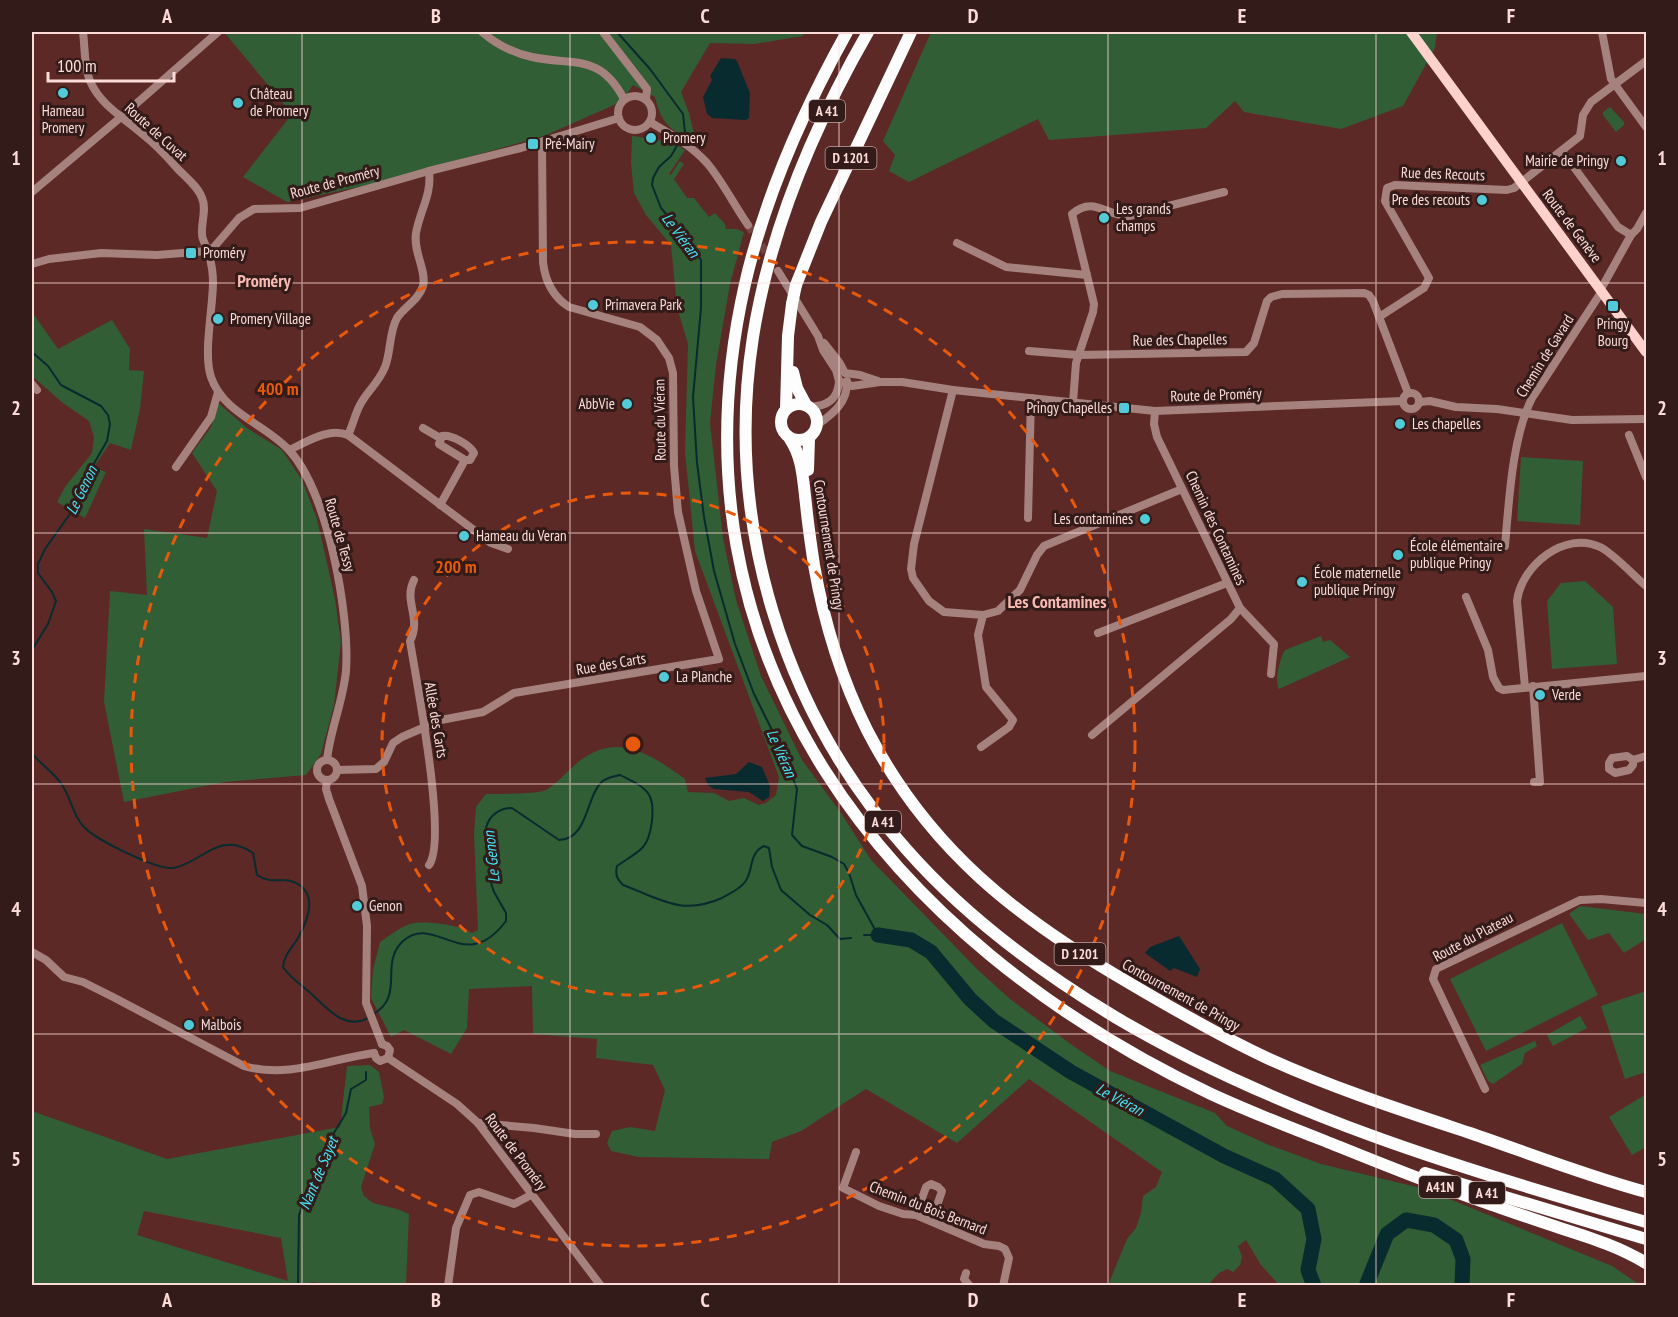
<svg xmlns="http://www.w3.org/2000/svg" width="1678" height="1317" font-family="'PT Sans Narrow',sans-serif">
<rect width="100%" height="100%" fill="#5c2926"/>
<g fill="#315e35" fill-rule="evenodd">
<path d="M224,32H804L803,36L754,44L710,43L681,92L689,113L696,142H691C669,128 661,123 655,97L633,85L626,95L614,105L544,136L363,186L287,202L243,177L292,114Z"/>
<path d="M931,32H1437L1435,48L1403,106L1341,129L1244,112L1235,101L1206,128L1049,140L1038,119L909,182L889,171L895,155L883,141Z"/>
<path d="M1610,107L1624,122V125L1616,132L1603,115V112Z"/>
<path d="M632,136C648,137 651,143 668,139L685,150L669,174L671,175L680,161L684,164L674,179L687,198H694L709,217L715,213L725,224L726,229H736L744,232L730,284L716,365L710,423L723,538L736,600L761,676L802,760L841,813L871,860L978,970L1010,999L1072,1045L1110,1071L1215,1113L1227,1126L1269,1145L1321,1164L1425,1189L1612,1266L1640,1285H1279L1261,1265L1246,1240L1238,1246L1242,1256L1240,1265L1233,1272L1227,1269L1219,1273L1208,1285H1110L1109,1283L1127,1239L1136,1228L1141,1213L1143,1196L1156,1187L1162,1172L1029,1079L957,1143L866,1089L801,1131L772,1142L769,1159L638,1157L611,1151L607,1143L612,1131L630,1127L655,1131L665,1090L653,1065L596,1058L597,1039L533,1034L532,986L469,989L467,1028L451,1054L404,1030L391,1037L371,998L373,970L380,942C389,936 400,927 410,924C425,920 459,925 472,933L478,930L474,834L476,807L486,794C496,794 539,794 546,790C553,787 570,769 577,763C617,730 650,754 685,779L688,792L714,793L729,801L744,798L759,805L766,803L776,795L779,777L695,551L685,452L688,344L677,307L671,245L646,215L634,193L631,163Z"/>
<path d="M32,312L58,349L112,320L130,349L129,370L144,371L140,409L131,450L110,443L94,467L106,472L85,518L57,502L65,487L92,453L94,437L89,421L63,403L32,376Z"/>
<path d="M218,403L247,428L282,450L302,480L317,519L335,599L341,642L334,705L321,754L306,775L225,782L124,802L104,702L110,591L147,595L144,529L207,538L217,491L192,453L211,427Z"/>
<path d="M1521,457L1583,461L1580,525L1517,521Z"/>
<path d="M1585,581L1613,607L1617,664L1552,669L1547,601L1561,583Z"/>
<path d="M1321,636L1323,642L1330,640L1350,657L1279,689C1274,680 1280,658 1285,650Z"/>
<path d="M1580,906L1646,914V939L1624,953L1609,933L1588,940L1569,914Z"/>
<path d="M1562,923L1598,995L1486,1051L1450,979Z"/>
<path d="M1646,991V1072L1625,1079L1601,1006Z"/>
<path d="M1580,1016L1587,1028L1553,1046L1547,1035Z"/>
<path d="M1535,1041L1537,1046L1525,1053L1522,1064L1493,1084L1488,1081L1480,1065Z"/>
<path d="M370,1065L379,1072L384,1097L382,1104L369,1107L370,1128L375,1144L361,1187L364,1196L373,1203L397,1209L409,1214L406,1285L355,1286L311,1282L310,1286L32,1285V1111L167,1159L340,1127L347,1066ZM144,1211L281,1238L288,1281L137,1235Z"/>
<path d="M1646,1094V1147L1632,1155L1609,1117Z"/>
</g>
<g fill="#082b2f">
<path d="M721,58L735,59L737,61L750,93L749,118L746,120L712,118L707,114L703,97L712,80L710,76Z"/>
<path d="M749,762L762,767L770,786L769,797L763,801L749,792L714,789L708,785L705,778L736,774Z"/>
<path d="M1179,936L1200,969L1197,977L1174,968L1170,971L1145,953L1150,947Z"/>
</g>
<g fill="none" stroke-linecap="round" stroke-linejoin="round">
<g stroke="#082b2f" stroke-width="2">
<path d="M617,32L650,69L683,114L685,132L671,156L659,167L653,178L652,185L661,208L687,239L701,260V308L693,397L697,463L704,517L714,571L735,644L754,694L782,750L797,789L792,835L802,846L832,857L844,864L849,873L856,895L878,935"/>
<path d="M32,352L48,366L61,385L101,406L108,415L110,424L107,441L81,486L72,511L45,549L38,564V573L52,592L56,601L48,624L32,650"/>
<path d="M32,753C40,764 52,771 60,782C71,796 72,814 83,826C94,839 157,870 173,868C201,864 219,829 253,853L257,875C273,886 284,875 298,884C318,896 307,922 298,938C292,948 284,955 283,967C290,977 298,983 307,990C324,1004 343,1032 368,1018"/>
<path d="M864,935H878"/>
<path d="M372,1015C406,996 379,965 402,942C435,911 464,977 506,921V913L494,892L491,883L493,874L486,828C489,815 500,808 512,808L559,840C587,839 586,801 599,785C604,778 612,777 620,775C629,780 646,786 650,797C655,808 652,837 643,847C637,854 625,860 617,866C615,875 617,879 623,885C661,899 681,916 722,898C729,894 740,889 745,882C754,870 748,854 764,846L769,848L772,867L781,890L810,915L827,925L840,939L851,938"/>
<path d="M298,1285L299,1215L323,1151L346,1113L351,1089L366,1080V1072"/>
</g>
<g stroke="#082b2f" stroke-width="15">
<path d="M878,935L911,940L931,952L970,999L994,1021L1071,1072L1224,1156L1275,1179L1308,1209L1314,1239L1308,1270L1314,1286"/>
<path d="M1366,1286L1387,1234L1406,1220L1434,1225L1456,1240L1463,1259L1462,1286"/>
</g>
<path stroke="#744441" stroke-width="8" stroke-dasharray="8 4" stroke-linecap="butt" d="M748,225L771,260"/>
<g stroke="#a6827e" stroke-width="8">
<path d="M83,32C85,47 84,67 90,81C100,104 121,116 140,132C153,142 165,154 176,167C184,176 198,186 202,198C207,209 201,222 202,234C202,240 206,245 208,251C211,261 213,272 213,282C213,309 203,353 211,377C223,413 265,424 289,450C328,492 350,615 346,671C343,702 330,730 327,760"/>
<path d="M482,32C496,44 513,53 532,57C574,66 600,53 624,99"/>
<path d="M603,32L647,89L646,99"/>
<path d="M1602,32L1611,79L1646,127"/>
<circle cx="635" cy="113" r="17"/>
<path d="M650,122C669,133 692,146 707,163C723,182 734,205 748,225"/>
<path d="M1562,151L1618,227L1631,235"/>
<path d="M32,192L121,117L218,32"/>
<path d="M957,243L1006,267L1087,275"/>
<path d="M32,264L49,259L101,253L157,255L208,251L214,247L239,218L254,209L300,208L429,171L521,148L619,118"/>
<path d="M778,271L818,336L823,350L836,370L839,381L852,386L880,382H902L953,390L1155,411L1403,401"/>
<path d="M1601,289L1631,235L1637,229L1646,213"/>
<path d="M1379,317L1424,288L1429,278L1385,201L1387,188L1395,185L1507,190L1514,188L1580,136L1583,115L1591,102L1646,61"/>
<path d="M824,343L839,362L845,373L860,375L878,381"/>
<path d="M1029,351L1078,355L1246,352L1254,343L1267,301L1271,297L1282,294L1364,293L1369,295L1373,301L1408,393"/>
<path d="M32,384L37,390"/>
<path d="M953,390L914,544L911,569L913,578L929,601L944,612L983,615L998,611L1020,590L1037,555L1044,546L1182,489"/>
<circle cx="1411" cy="401" r="8"/>
<path d="M1073,402L1076,363L1093,312L1094,304L1072,214C1094,195 1107,217 1129,216L1224,192"/>
<path d="M1420,402L1430,401L1456,407L1497,409L1572,420L1646,419"/>
<path d="M809,407C827,406 838,400 839,381"/>
<path d="M817,425C833,414 848,402 847,381"/>
<path d="M423,428L440,438"/>
<path d="M348,435C353,425 355,414 360,405C367,391 378,384 385,367C391,352 389,332 397,318C404,307 419,300 423,286C427,271 413,252 416,233C420,210 432,195 429,171"/>
<path d="M1629,435L1646,477"/>
<path d="M289,450C307,442 328,427 348,435L491,543L508,549"/>
<path d="M176,467L211,417L218,392"/>
<path d="M440,505L465,460H470L474,453C470,445 451,434 442,436L439,444L465,460"/>
<path d="M1028,518L1031,398"/>
<path d="M1505,546C1509,501 1512,438 1532,398L1602,291"/>
<path d="M414,580C403,601 422,618 410,641C416,680 448,839 429,865"/>
<path d="M1466,597L1488,650L1493,677L1499,688L1503,690L1646,676"/>
<path d="M1240,608L1274,644L1271,674"/>
<path d="M1098,633L1227,583"/>
<path d="M1533,686L1540,782H1534"/>
<path d="M1525,687L1517,601C1521,566 1565,530 1600,547C1613,553 1634,576 1646,586"/>
<path d="M1092,735L1231,619L1240,608L1157,437L1154,424L1155,411"/>
<path d="M981,747L1009,727L1013,720L986,687L978,635L983,615"/>
<path d="M1633,760V765L1629,770L1615,773L1609,769V763L1612,758L1627,756L1633,760L1646,756"/>
<circle cx="327" cy="770" r="10"/>
<path d="M337,770L376,769L384,762L393,743L402,737L441,720L483,712L514,693L719,659L696,591L678,512L674,466L673,373L669,358L657,340L640,327L569,307C552,296 545,281 543,262L542,142"/>
<path d="M327,780L326,789L329,799L362,886L367,926L366,1003L382,1044"/>
<path d="M32,952L46,960L64,977L83,982L113,997L244,1066C288,1079 330,1059 374,1053"/>
<path d="M382,1044L387,1046L390,1050L388,1058"/>
<path d="M374,1053L376,1058L380,1061L388,1058"/>
<path d="M388,1058L457,1104L478,1123L601,1286"/>
<path d="M1485,1089L1433,979L1436,969L1580,900L1601,899L1646,903"/>
<path d="M478,1123L534,1128L575,1134H596"/>
<path d="M856,1152L843,1188L879,1206L903,1214L916,1215L984,1244L999,1246L1005,1249L1009,1258L1003,1286"/>
<path d="M916,1215L926,1187L931,1184L938,1187L942,1191L932,1220"/>
<path d="M966,1273L964,1279L970,1286"/>
<path d="M448,1286L456,1228L470,1195L479,1192L514,1204L531,1195"/>
</g>
<path stroke="#fed1cc" stroke-width="10" d="M1411,32L1646,352"/>
<g stroke="#fdfdfd" stroke-width="12">
<path d="M847,32C803,111 765,196 745,284C660,657 889,941 1211,1094C1248,1111 1286,1126 1325,1141C1377,1162 1428,1183 1481,1201C1507,1210 1532,1219 1557,1227C1588,1237 1618,1246 1646,1263"/>
<path d="M868,32C814,126 770,229 753,337C724,521 783,713 907,850C966,917 1039,971 1115,1017C1279,1114 1464,1170 1646,1222"/>
<path d="M796,285L821,222L911,32"/>
<path d="M793,372L797,388L806,405"/>
<circle cx="799" cy="422" r="18"/>
<path d="M786,409L788,336L792,304"/>
<path d="M790,439C803,458 803,481 806,504C808,525 811,545 814,565C824,622 841,678 867,730C928,849 1018,919 1131,984C1175,1010 1220,1036 1267,1058C1333,1088 1401,1110 1470,1133C1528,1153 1587,1176 1646,1192"/>
<path d="M808,470L809,438"/>
<path d="M1425,1173L1646,1239"/>
</g>
<path stroke="#fdfdfd" stroke-width="12" d="M792,304L796,285"/>
</g>
<path fill="none" stroke="#fcdbd8" stroke-width="1.5" stroke-opacity="0.55" d="M302,32V1286M570,32V1286M839,32V1286M1108,32V1286M1376,32V1286M32,283H1646M32,533H1646M32,784H1646M32,1034H1646"/>
<g fill="none" stroke="#e8590c" stroke-width="3" stroke-dasharray="10 8">
<circle cx="633" cy="744" r="251"/>
<circle cx="633" cy="744" r="502"/>
</g>
<g fill="#52cbd9" stroke="#321b18" stroke-width="2">
<circle cx="63" cy="93" r="6"/>
<circle cx="238" cy="103" r="6"/>
<circle cx="651" cy="138" r="6"/>
<rect x="527" y="138" width="12" height="12" rx="3"/>
<circle cx="1621" cy="161" r="6"/>
<circle cx="1482" cy="200" r="6"/>
<circle cx="1104" cy="218" r="6"/>
<rect x="185" y="247" width="12" height="12" rx="3"/>
<circle cx="593" cy="305" r="6"/>
<rect x="1607" y="300" width="12" height="12" rx="3"/>
<circle cx="218" cy="319" r="6"/>
<circle cx="627" cy="404" r="6"/>
<rect x="1118" y="402" width="12" height="12" rx="3"/>
<circle cx="1400" cy="424" r="6"/>
<circle cx="1145" cy="519" r="6"/>
<circle cx="464" cy="536" r="6"/>
<circle cx="1398" cy="555" r="6"/>
<circle cx="1302" cy="582" r="6"/>
<circle cx="664" cy="677" r="6"/>
<circle cx="1540" cy="695" r="6"/>
<circle cx="357" cy="906" r="6"/>
<circle cx="189" cy="1025" r="6"/>
</g>
<g text-anchor="middle" stroke-width="6" stroke-linejoin="round" paint-order="stroke">
<g fill="#321b18" stroke="#bfa19e" stroke-width="1.5">
<rect x="809" y="100" width="36" height="22" rx="4.5"/>
<rect x="825.5" y="147" width="51" height="22" rx="4.5"/>
<rect x="865" y="811" width="36" height="22" rx="4.5"/>
<rect x="1054.5" y="943" width="51" height="22" rx="4.5"/>
<rect x="1419" y="1176" width="42" height="22" rx="4.5"/>
<rect x="1469" y="1182" width="36" height="22" rx="4.5"/>
</g>
<g font-size="14" font-weight="bold" fill="#fcdbd8">
<text x="827" y="116">A 41</text>
<text x="851" y="163">D 1201</text>
<text x="883" y="827">A 41</text>
<text x="1080" y="959">D 1201</text>
<text x="1440" y="1192">A41N</text>
<text x="1487" y="1198">A 41</text>
</g>
<g font-size="15" fill="#fcdbd8" stroke="#321b18" text-anchor="start">
<text x="250" y="99">Château<tspan x="250" dy="17">de Promery</tspan></text>
<text x="63" y="116" text-anchor="middle">Hameau<tspan x="63" dy="17">Promery</tspan></text>
<text x="663" y="143">Promery</text>
<text x="545" y="149">Pré-Mairy</text>
<text x="1609" y="166" text-anchor="end">Mairie de Pringy</text>
<text x="1470" y="205" text-anchor="end">Pre des recouts</text>
<text x="1116" y="214">Les grands<tspan x="1116" dy="17">champs</tspan></text>
<text x="203" y="258">Proméry</text>
<text x="605" y="310">Primavera Park</text>
<text x="230" y="324">Promery Village</text>
<text x="1613" y="329" text-anchor="middle">Pringy<tspan x="1613" dy="17">Bourg</tspan></text>
<text x="615" y="409" text-anchor="end">AbbVie</text>
<text x="1112" y="413" text-anchor="end">Pringy Chapelles</text>
<text x="1412" y="429">Les chapelles</text>
<text x="1133" y="524" text-anchor="end">Les contamines</text>
<text x="476" y="541">Hameau du Veran</text>
<text x="1410" y="551">École élémentaire<tspan x="1410" dy="17">publique Pringy</tspan></text>
<text x="1314" y="578">École maternelle<tspan x="1314" dy="17">publique Pringy</tspan></text>
<text x="676" y="682">La Planche</text>
<text x="1552" y="700">Verde</text>
<text x="369" y="911">Genon</text>
<text x="201" y="1030">Malbois</text>
</g>
<g font-size="15" fill="#fcdbd8" stroke="#321b18">
<text transform="translate(156 132) rotate(42)" y="5">Route de Cuvat</text>
<text transform="translate(1443 174) rotate(2)" y="5">Rue des Recouts</text>
<text transform="translate(335 182) rotate(-15)" y="5">Route de Proméry</text>
<text transform="translate(1572 226) rotate(53)" y="5">Route de Genève</text>
<text transform="translate(1180 340) rotate(-1)" y="5">Rue des Chapelles</text>
<text transform="translate(1545 356) rotate(-58)" y="5">Chemin de Gavard</text>
<text transform="translate(1216 395) rotate(-2)" y="5">Route de Proméry</text>
<text transform="translate(660 420) rotate(-91)" y="5">Route du Viéran</text>
<text transform="translate(1216 528) rotate(65)" y="5">Chemin des Contamines</text>
<text transform="translate(340 535) rotate(74)" y="5">Route de Tessy</text>
<text transform="translate(829 545) rotate(81)" y="5">Contournement de Pringy</text>
<text transform="translate(611 664) rotate(-10)" y="5">Rue des Carts</text>
<text transform="translate(436 720) rotate(80)" y="5">Allée des Carts</text>
<text transform="translate(1473 937) rotate(-28)" y="5">Route du Plateau</text>
<text transform="translate(1181 995) rotate(29)" y="5">Contournement de Pringy</text>
<text transform="translate(516 1152) rotate(53)" y="5">Route de Proméry</text>
<text transform="translate(928 1208) rotate(21)" y="5">Chemin du Bois Bernard</text>
</g>
<g font-size="16" font-style="italic" fill="#45e4f5" stroke="#321b18">
<text transform="translate(681 235) rotate(53)" y="6">Le Viéran</text>
<text transform="translate(81 490) rotate(-64)" y="6">Le Genon</text>
<text transform="translate(782 753) rotate(66)" y="6">Le Viéran</text>
<text transform="translate(491 857) rotate(-96)" y="6">Le Genon</text>
<text transform="translate(1120 1099) rotate(28)" y="6">Le Viéran</text>
<text transform="translate(318 1173) rotate(-67)" y="6">Nant de Sayet</text>
</g>
<g font-size="18" font-weight="bold" fill="#f8b9b2" stroke="#321b18">
<text x="264" y="287">Proméry</text>
<text x="1057" y="608">Les Contamines</text>
</g>
</g>
<circle cx="633" cy="744" r="9" fill="#e8590c" stroke="#321b18" stroke-width="3"/>
<g font-size="18" text-anchor="middle" font-weight="bold" fill="#e8590c" stroke="#321b18" stroke-width="6" stroke-linejoin="round" paint-order="stroke">
<text x="278" y="395">400 m</text>
<text x="456" y="573">200 m</text>
</g>
<rect width="1678" height="1317" fill="none" stroke="#321b18" stroke-width="66"/>
<path d="M48 72v9h126v-9" fill="none" stroke="#fcdbd8" stroke-width="3"/>
<text x="57" y="72" font-size="18" fill="#fcdbd8" stroke="#321b18" stroke-width="4.5" paint-order="stroke">100 m</text>
<rect x="33" y="33" width="1612" height="1251" fill="none" stroke="#fcdbd8" stroke-width="2"/>
<g font-size="20" text-anchor="middle" font-weight="bold" fill="#fcdbd8">
<text x="167" y="23">A</text>
<text x="436" y="23">B</text>
<text x="705" y="23">C</text>
<text x="973" y="23">D</text>
<text x="1242" y="23">E</text>
<text x="1511" y="23">F</text>
<text x="16" y="165">1</text>
<text x="1662" y="165">1</text>
<text x="16" y="415">2</text>
<text x="1662" y="415">2</text>
<text x="16" y="665">3</text>
<text x="1662" y="665">3</text>
<text x="16" y="916">4</text>
<text x="1662" y="916">4</text>
<text x="16" y="1166">5</text>
<text x="1662" y="1166">5</text>
<text x="167" y="1307">A</text>
<text x="436" y="1307">B</text>
<text x="705" y="1307">C</text>
<text x="973" y="1307">D</text>
<text x="1242" y="1307">E</text>
<text x="1511" y="1307">F</text>
</g>
</svg>
